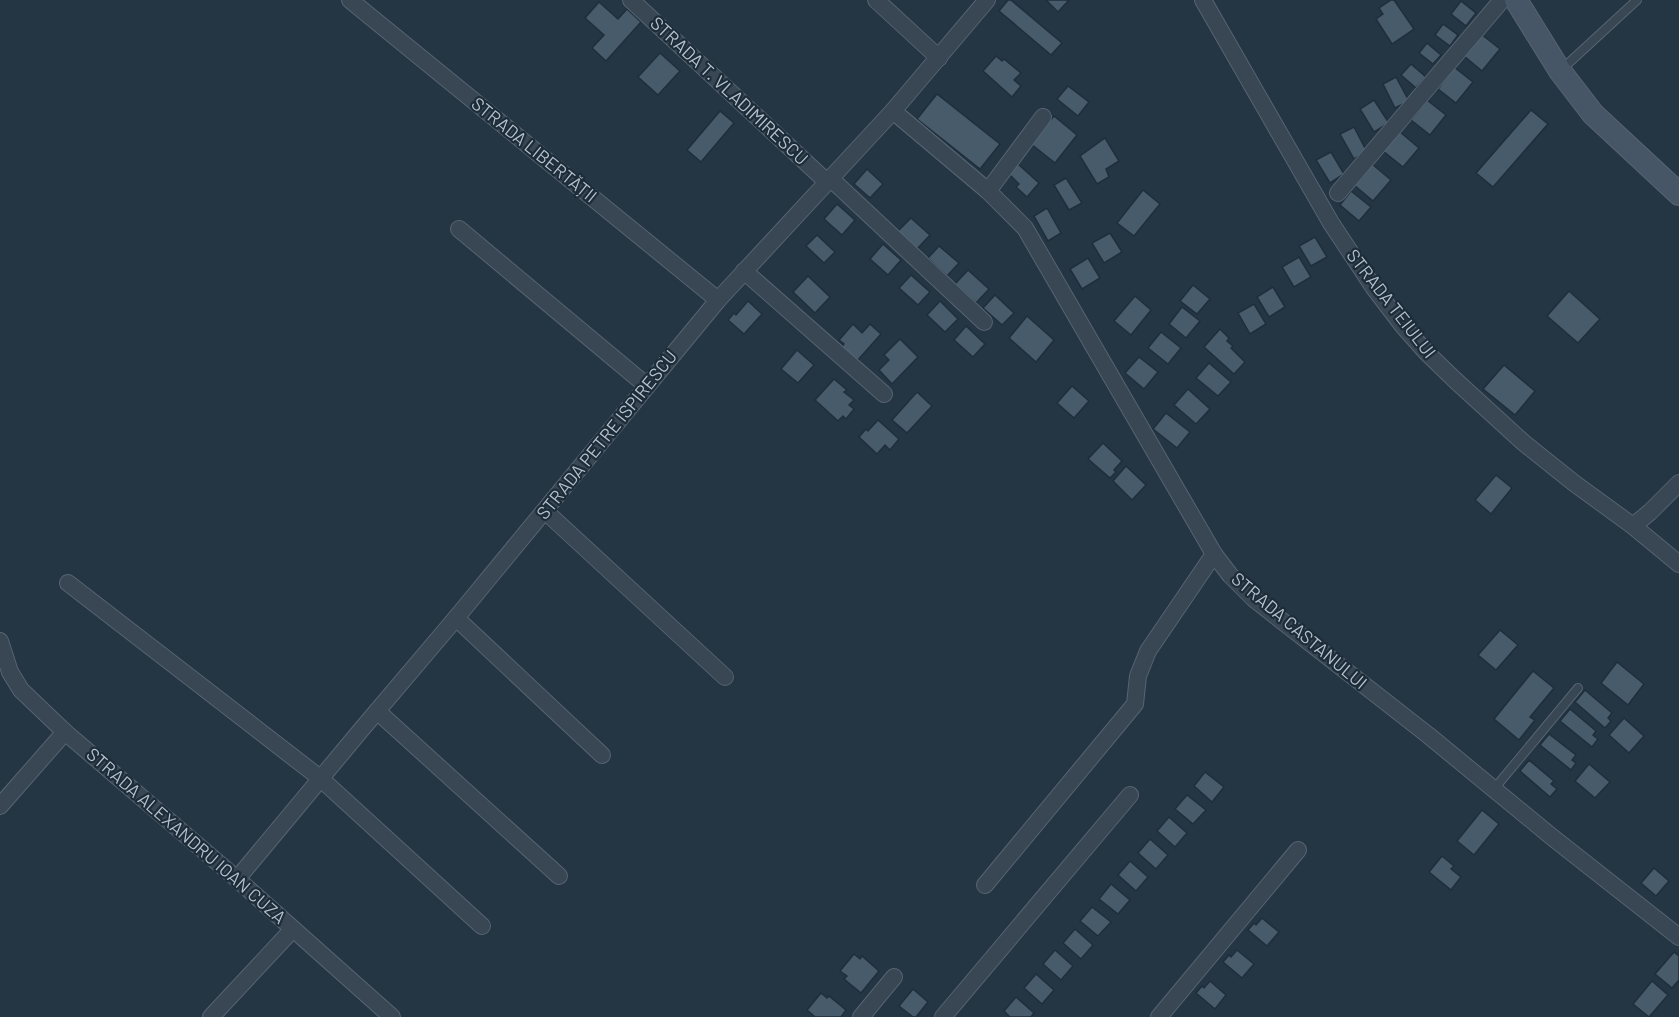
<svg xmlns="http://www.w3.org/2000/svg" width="1679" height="1017" font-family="Barlow,sans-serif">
<rect width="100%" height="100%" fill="#243544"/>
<g fill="#485b6b" stroke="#1f2e3b" stroke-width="1.5">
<path d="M1008,0H1011L1062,43L1051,55L999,11Z"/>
<path d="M1046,0H1069L1058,12Z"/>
<path d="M1391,0H1394L1414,29L1392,44L1376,19L1383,14L1379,8Z"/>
<path d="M1461,1L1476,13L1466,26L1451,14Z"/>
<path d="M599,2L618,19L627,9L641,22L606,61L592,48L604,35L585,18Z"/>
<path d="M1443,24L1458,35L1450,46L1435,35Z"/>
<path d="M1481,34L1500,49L1482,71L1464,56Z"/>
<path d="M1427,43L1441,55L1433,64L1419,53Z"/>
<path d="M660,53L680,71L658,95L638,77Z"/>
<path d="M996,56L1002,61L1004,59L1021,73L1014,80L1021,86L1012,97L983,71Z"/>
<path d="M1411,64L1426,77L1416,88L1401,75Z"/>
<path d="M1454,67L1473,82L1456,103L1438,89Z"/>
<path d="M1396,77L1409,101L1395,108L1383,84Z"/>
<path d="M1068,86L1089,102L1078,116L1057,99Z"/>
<path d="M937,94L1000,144L980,169L917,119Z"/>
<path d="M1374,100L1389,123L1374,132L1360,109Z"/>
<path d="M1427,100L1446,115L1430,135L1411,120Z"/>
<path d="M1531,110L1548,124L1493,187L1476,173Z"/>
<path d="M720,111L734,123L701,162L687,150Z"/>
<path d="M1054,116L1077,135L1055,163L1031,144Z"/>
<path d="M1354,127L1367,152L1354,159L1340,134Z"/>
<path d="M1399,131L1419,148L1403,167L1383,151Z"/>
<path d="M1105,138L1119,161L1106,169L1109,177L1097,184L1080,156Z"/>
<path d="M1331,152L1344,174L1330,183L1316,160Z"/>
<path d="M1018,164L1039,183L1027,197L1016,187L1019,184L1009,174Z"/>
<path d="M1372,164L1391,180L1373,201L1354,185Z"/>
<path d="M867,169L883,184L870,198L854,184Z"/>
<path d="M1066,178L1082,203L1069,210L1054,185Z"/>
<path d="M1143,190L1160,204L1134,236L1117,223Z"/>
<path d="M1351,191L1371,207L1359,221L1340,205Z"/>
<path d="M837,204L855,220L842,235L824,219Z"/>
<path d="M1047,208L1061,233L1048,241L1034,216Z"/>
<path d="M911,218L930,235L917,249L898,231Z"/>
<path d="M1110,233L1122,252L1104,263L1092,243Z"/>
<path d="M817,235L835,252L824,263L806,246Z"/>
<path d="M1315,237L1327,257L1311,266L1299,246Z"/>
<path d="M883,244L901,260L888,275L870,259Z"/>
<path d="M939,246L959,263L947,276L928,258Z"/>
<path d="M1299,257L1311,277L1294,287L1282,267Z"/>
<path d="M1088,258L1100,278L1082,289L1070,269Z"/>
<path d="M968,270L989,289L976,303L955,284Z"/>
<path d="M911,275L930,292L918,305L899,288Z"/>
<path d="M808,276L830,297L815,313L793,292Z"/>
<path d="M1193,285L1210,299L1197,314L1180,301Z"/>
<path d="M1273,287L1285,307L1269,317L1257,297Z"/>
<path d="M1569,291L1600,319L1578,343L1547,316Z"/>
<path d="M995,295L1014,313L1002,325L983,308Z"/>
<path d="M1135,296L1151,310L1131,335L1114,321Z"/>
<path d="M748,301L762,314L744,334L728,320L734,313L736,315Z"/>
<path d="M940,301L958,319L945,332L927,315Z"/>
<path d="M1254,304L1266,324L1250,334L1238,313Z"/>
<path d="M1182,307L1200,321L1186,338L1169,324Z"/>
<path d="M1027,316L1054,340L1036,362L1009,338Z"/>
<path d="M853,324L862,333L870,324L881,334L857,361L841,348L844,344L839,340Z"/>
<path d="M966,326L985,344L973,357L954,340Z"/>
<path d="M1220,329L1229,338L1227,341L1233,346L1231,348L1245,362L1234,374L1204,347Z"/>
<path d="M1161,332L1181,348L1168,364L1148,348Z"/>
<path d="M900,339L918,357L892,384L879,370L889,360L884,355Z"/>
<path d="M797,350L814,365L798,383L781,369Z"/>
<path d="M1139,357L1158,372L1144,389L1125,373Z"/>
<path d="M1209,363L1231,382L1218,396L1196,378Z"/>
<path d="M1504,365L1535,391L1515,415L1483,389Z"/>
<path d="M834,379L847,390L844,392L854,400L849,405L854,409L846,419L843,416L838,421L815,400Z"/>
<path d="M1072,386L1089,401L1074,418L1057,403Z"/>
<path d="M1188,389L1210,409L1196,424L1174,405Z"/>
<path d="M917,392L932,406L907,433L892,420Z"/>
<path d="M1166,413L1190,432L1177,448L1153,429Z"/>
<path d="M878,420L899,439L890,450L885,445L877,454L859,437L866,429L868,431Z"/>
<path d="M1103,443L1122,461L1114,470L1116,472L1110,478L1088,459Z"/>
<path d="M1126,466L1146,485L1132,500L1113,481Z"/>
<path d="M1496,475L1512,488L1491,514L1475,500Z"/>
<path d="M1500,630L1518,645L1496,670L1478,655Z"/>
<path d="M1617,662L1644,684L1628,705L1601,683Z"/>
<path d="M1533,671L1554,688L1530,717L1535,720L1519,740L1494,719Z"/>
<path d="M1585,690L1612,713L1608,718L1611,721L1605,728L1575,702Z"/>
<path d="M1570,709L1596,731L1593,735L1598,739L1592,747L1560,721Z"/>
<path d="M1624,718L1644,736L1629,753L1609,735Z"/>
<path d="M1549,734L1576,755L1572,760L1576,763L1571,770L1540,745Z"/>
<path d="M1529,760L1554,781L1551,784L1557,789L1550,797L1520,771Z"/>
<path d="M1589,764L1610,782L1595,798L1575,781Z"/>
<path d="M1205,772L1224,787L1212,802L1194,786Z"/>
<path d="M1187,795L1206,810L1193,824L1175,809Z"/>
<path d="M1482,810L1499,824L1474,855L1457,841Z"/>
<path d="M1169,817L1187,833L1175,847L1157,831Z"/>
<path d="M1150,839L1168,855L1156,869L1138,853Z"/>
<path d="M1442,856L1454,866L1451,869L1461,877L1451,890L1429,872Z"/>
<path d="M1130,861L1148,877L1136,891L1118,875Z"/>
<path d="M1654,868L1669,881L1656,896L1641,883Z"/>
<path d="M1111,884L1130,900L1118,914L1099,899Z"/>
<path d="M1092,907L1111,922L1098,936L1080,921Z"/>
<path d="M1262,918L1279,932L1267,946L1248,930L1254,923L1256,925Z"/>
<path d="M1075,929L1093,945L1081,959L1063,943Z"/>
<path d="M1055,950L1073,966L1061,980L1043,964Z"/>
<path d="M1237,950L1254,964L1242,978L1223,962L1229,955L1231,957Z"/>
<path d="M1674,952L1679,956V980L1672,988L1655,974Z"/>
<path d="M854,954L860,959L862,956L879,971L861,993L844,979L847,976L840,971Z"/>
<path d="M1036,974L1054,990L1042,1004L1024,988Z"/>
<path d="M1210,981L1226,995L1215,1009L1196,993L1202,986L1204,988Z"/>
<path d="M1652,981L1668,995L1649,1017L1633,1004Z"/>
<path d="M913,989L928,1002L916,1017H913L899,1006Z"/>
<path d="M821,993L827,998L829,996L846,1010L841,1017H813L814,1016L807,1010Z"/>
<path d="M1016,997L1034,1013L1031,1017H1010L1004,1011Z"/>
</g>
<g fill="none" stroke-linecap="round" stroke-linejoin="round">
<defs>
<g id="service">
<path d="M1560,71L1637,0"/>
<path d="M1494,789L1578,688"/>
</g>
<g id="minor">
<path d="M350,0L718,300"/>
<path d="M631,0L827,182"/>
<path d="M876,0L939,58"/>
<path d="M1203,0L1331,223L1374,288L1403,326L1426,352L1456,381L1524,443L1574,483L1633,526L1679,564"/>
<path d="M893,111L988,191L1025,228L1214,554L1230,575L1254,599L1428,735L1552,837L1679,937"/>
<path d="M830,178L984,322"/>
<path d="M988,191L1043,117"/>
<path d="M1338,193L1502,0"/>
<path d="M459,229L647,386"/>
<path d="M744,271L884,394"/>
<path d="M545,511L725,677"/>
<path d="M1633,526L1650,512L1679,483"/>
<path d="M68,583L320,778L482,926"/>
<path d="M456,618L602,755"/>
<path d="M0,641L10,672L21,690L65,732L237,879L392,1017"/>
<path d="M377,711L559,876"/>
<path d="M0,806L65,732"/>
<path d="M237,879L361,730L456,618L718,300L893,111L987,0"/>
<path d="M985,885L1135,704L1138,676L1148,651L1214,554"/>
<path d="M211,1017L293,929"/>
<path d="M861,1017L894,977"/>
<path d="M943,1017L1130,795"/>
<path d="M1159,1017L1298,850"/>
</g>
<path id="secondary" d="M1516,0L1560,71L1593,114L1679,194"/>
</defs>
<use href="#service" stroke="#576471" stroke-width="10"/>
<use href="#minor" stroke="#576471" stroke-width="18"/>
<use href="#secondary" stroke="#576471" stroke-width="24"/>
<use href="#service" stroke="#394754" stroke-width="8"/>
<use href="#minor" stroke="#394754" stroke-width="16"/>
<use href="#secondary" stroke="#465667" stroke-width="22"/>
</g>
<g text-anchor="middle" stroke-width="4.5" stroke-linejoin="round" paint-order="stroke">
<g font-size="18" fill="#b6c1cd" stroke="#1d2c39">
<text transform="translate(729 91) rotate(43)" y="6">STRADA T. VLADIMIRESCU</text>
<text transform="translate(534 150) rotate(39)" y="6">STRADA LIBERTĂȚII</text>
<text transform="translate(1391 304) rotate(52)" y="6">STRADA TEIULUI</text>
<text transform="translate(607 435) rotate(-51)" y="6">STRADA PETRE ISPIRESCU</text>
<text transform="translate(1299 631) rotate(40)" y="6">STRADA CASTANULUI</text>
<text transform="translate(186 836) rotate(41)" y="6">STRADA ALEXANDRU IOAN CUZA</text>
</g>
</g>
</svg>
